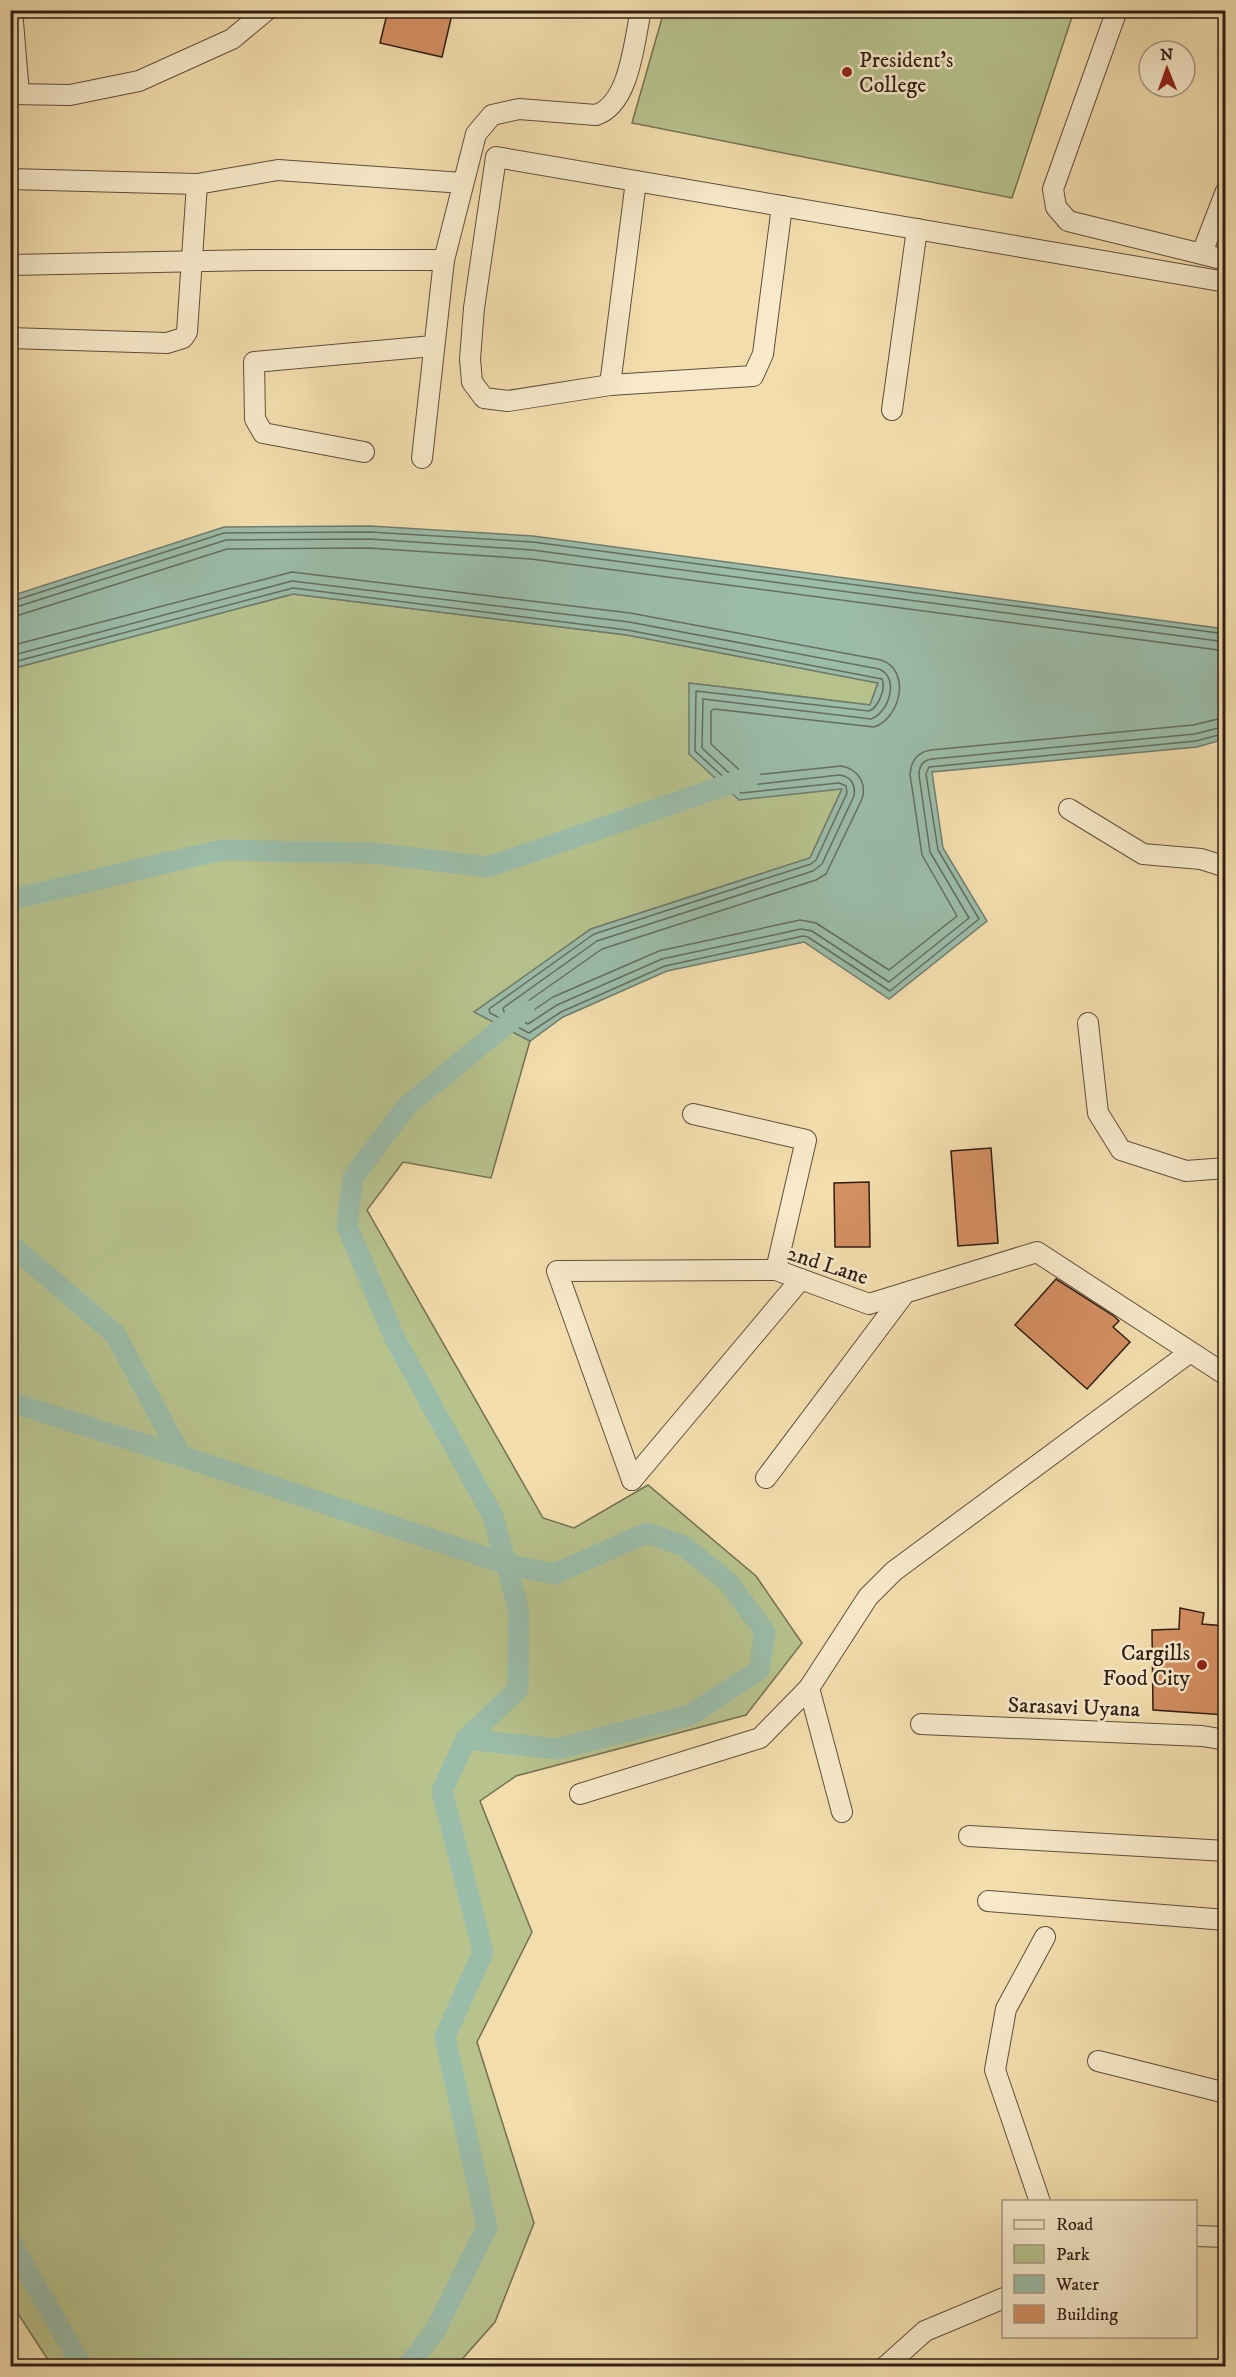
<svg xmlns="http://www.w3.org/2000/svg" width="1236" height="2377" font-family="'IM FELL DW Pica',serif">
<rect width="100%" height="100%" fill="#f3ddad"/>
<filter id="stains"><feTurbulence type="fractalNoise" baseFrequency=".00333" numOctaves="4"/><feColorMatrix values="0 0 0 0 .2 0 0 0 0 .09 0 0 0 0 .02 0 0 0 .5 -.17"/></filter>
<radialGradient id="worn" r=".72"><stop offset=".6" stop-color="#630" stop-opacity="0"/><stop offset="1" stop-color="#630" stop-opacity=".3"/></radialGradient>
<g fill="#b7c28d" stroke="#737052" stroke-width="1.5">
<path d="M664,11V10L1074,11L1012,198L632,123Z"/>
<path d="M293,594L627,635L878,683L870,705L689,683L842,789L810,858L591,929L475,1012L530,1041L491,1178L403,1162L367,1210L543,1518L574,1528L648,1485L756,1576L802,1643L746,1715L516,1776L480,1801L532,1932L477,2042L534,2223L495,2322L456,2366H52L11,2303V669Z"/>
</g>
<path fill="#9bbca9" stroke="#707d6e" stroke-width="1.5" d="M370,526L533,536L1225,629V739L1197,747L932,772L943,848L987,921L889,999L804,942L667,971L563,1017L530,1041L474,1012L591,929L810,858L842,789L739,800L689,754V683L870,705L878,683L627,635L293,594L11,669V596L224,527Z"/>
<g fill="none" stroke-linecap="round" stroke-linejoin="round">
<g stroke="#656d60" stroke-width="1.5">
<path d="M10,602L224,533L370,532L533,542L1226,634"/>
<path d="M10,609L226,540L370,539L532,550L1226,642"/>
<path d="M10,618L227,549L369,548L531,559L1226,651"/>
<path d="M10,646L292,572L630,613L881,660C912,670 900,719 874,727L714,709L711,711V744L746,776L841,766C858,769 867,783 862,799L826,874L816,880L602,949L521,1006V1010L528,1014L553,997L659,951L800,920L816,923L889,970L957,916L922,855L910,774C911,760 918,752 931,750L1193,725L1226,717"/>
<path d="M10,656L292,581L629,622L879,669C900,677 889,713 871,719L703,699L702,748L743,786L839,775C851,776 856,785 854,796L822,864L813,871L597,941L503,1008L504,1012L528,1024L557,1005L662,959L801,929L812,931L889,982L969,918L930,852L919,775C919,766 923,760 932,759L1195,734L1226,726"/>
<path d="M10,663L293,588L627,630L882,679C886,688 879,707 869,711L696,691L695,751L741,793L839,783L846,786L847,793L816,860L811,864L594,934L489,1009L490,1013L529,1033L561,1012L665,966L803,936L808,937L890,991L979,919L938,850L926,774L929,767L1196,741L1226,733"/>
</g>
<g stroke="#9bbca9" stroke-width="21">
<path d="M10,900L221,850L372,853L488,867L750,777"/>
<path d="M10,1244L115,1334L181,1456L506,1564L554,1574L647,1533L684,1546L728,1582L765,1632L759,1670L690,1715L557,1749L466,1739"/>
<path d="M10,1402L181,1456"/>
<path d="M10,2241L82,2366"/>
<path d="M408,2366L435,2331L487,2227L445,2037L483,1952L442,1791L466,1739L518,1689L519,1612L493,1516L395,1339L347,1226L353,1177L407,1106L524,1010"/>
</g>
</g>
<g fill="#d48f62" stroke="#2f1e16" stroke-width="1.5">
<path d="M388,10H453L442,57L380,43Z"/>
<path d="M991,1148L998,1243L958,1246L951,1151Z"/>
<path d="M869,1182L870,1247H835L834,1183Z"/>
<path d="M1056,1279L1114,1316L1119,1321L1113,1327L1130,1342L1087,1389L1015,1325Z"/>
<path d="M1180,1608L1204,1613L1202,1624L1226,1626V1715L1153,1710L1152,1630L1179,1629Z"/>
</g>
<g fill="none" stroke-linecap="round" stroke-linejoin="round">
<defs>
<g id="minor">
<path d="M12,10L19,94"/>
<path d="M1117,10L1053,189L1056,207L1068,221L1226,260"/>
<path d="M10,94L70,95L139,81L232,39L267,10"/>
<path d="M10,179L197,184L278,170L463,183"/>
<path d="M636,181L610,385L753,376L763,354L782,206"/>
<path d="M1202,253L1226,191"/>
<path d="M10,265L260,260H444"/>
<path d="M10,338L167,343L183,338L187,332L197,184"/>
<path d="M610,385L508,401L484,398L472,382L470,359L474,308L496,157L1226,282"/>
<path d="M892,410L917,229"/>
<path d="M364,452L263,433L255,419L254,362L433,346"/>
<path d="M422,458L444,260L476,134L492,115L519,109L596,115C630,104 634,41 641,10"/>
<path d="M1069,809L1143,854L1201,859L1226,867"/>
<path d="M1088,1023L1098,1113L1121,1150L1186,1171L1226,1168"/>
<path d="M693,1114L806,1140L776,1270"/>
<path d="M766,1478L905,1293"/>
<path d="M632,1480L557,1271L776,1270L869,1304L1037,1252L1226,1375"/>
<path d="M632,1480L801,1279"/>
<path d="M809,1688L842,1812"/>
<path d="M921,1724L1202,1736L1226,1740"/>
<path d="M580,1794L760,1738L809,1688L868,1597L894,1571L1189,1353"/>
<path d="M969,1836L1226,1851"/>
<path d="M988,1901L1226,1920"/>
<path d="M1098,2061L1226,2093"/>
<path d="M1040,2202L995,2070L1006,2009L1045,1937"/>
<path d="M1196,2236L1226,2237"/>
<path d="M886,2366L925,2331L1004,2298"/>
</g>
</defs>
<use href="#minor" stroke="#604e3c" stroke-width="22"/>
<use href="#minor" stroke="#f7e9ca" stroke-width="20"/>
</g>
<g fill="#8f2418" stroke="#f7e9ca" stroke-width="2">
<circle cx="847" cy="72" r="6"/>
<circle cx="1202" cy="1665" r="6"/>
</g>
<g text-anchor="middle" stroke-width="5" stroke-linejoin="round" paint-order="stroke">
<g font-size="22" fill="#2f1e16" stroke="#f7e9ca" text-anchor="start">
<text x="859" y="67">President's<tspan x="859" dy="25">College</tspan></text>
<text x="1190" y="1660" text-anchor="end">Cargills<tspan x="1190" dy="25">Food City</tspan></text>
</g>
<g font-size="22" fill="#2f1e16" stroke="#f7e9ca">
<text transform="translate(828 1264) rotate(18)" y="8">2nd Lane</text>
<text transform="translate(1074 1706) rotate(2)" y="8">Sarasavi Uyana</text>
</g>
</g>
<rect width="1236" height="2377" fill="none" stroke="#f3ddad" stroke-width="36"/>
<rect x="12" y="12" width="1212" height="2353" fill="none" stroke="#2f1e16" stroke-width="3"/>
<rect x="18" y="18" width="1200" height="2341" fill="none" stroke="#2f1e16" stroke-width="1.5"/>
<rect x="1002" y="2200" width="195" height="138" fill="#f7e9ca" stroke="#a79882" stroke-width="1.5"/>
<rect x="1014" y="2220" width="30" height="9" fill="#f7e9ca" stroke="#a79882" stroke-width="1.5"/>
<text x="1056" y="2230" font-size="18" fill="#2f1e16">Road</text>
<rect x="1014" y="2245" width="30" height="18" fill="#b7c28d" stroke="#a79882" stroke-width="1.5"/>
<text x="1056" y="2260" font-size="18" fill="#2f1e16">Park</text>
<rect x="1014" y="2275" width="30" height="18" fill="#9bbca9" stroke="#a79882" stroke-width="1.5"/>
<text x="1056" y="2290" font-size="18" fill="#2f1e16">Water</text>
<rect x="1014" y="2305" width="30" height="18" fill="#d48f62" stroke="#a79882" stroke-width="1.5"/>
<text x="1056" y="2320" font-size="18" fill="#2f1e16">Building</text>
<g transform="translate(1167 69) rotate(359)"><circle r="28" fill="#f7e9ca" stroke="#a79882" stroke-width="1.5"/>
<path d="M0-4.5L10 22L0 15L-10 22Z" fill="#8f2418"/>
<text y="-9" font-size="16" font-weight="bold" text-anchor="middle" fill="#2f1e16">N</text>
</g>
<rect width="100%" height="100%" filter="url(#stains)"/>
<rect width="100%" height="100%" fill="url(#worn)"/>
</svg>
